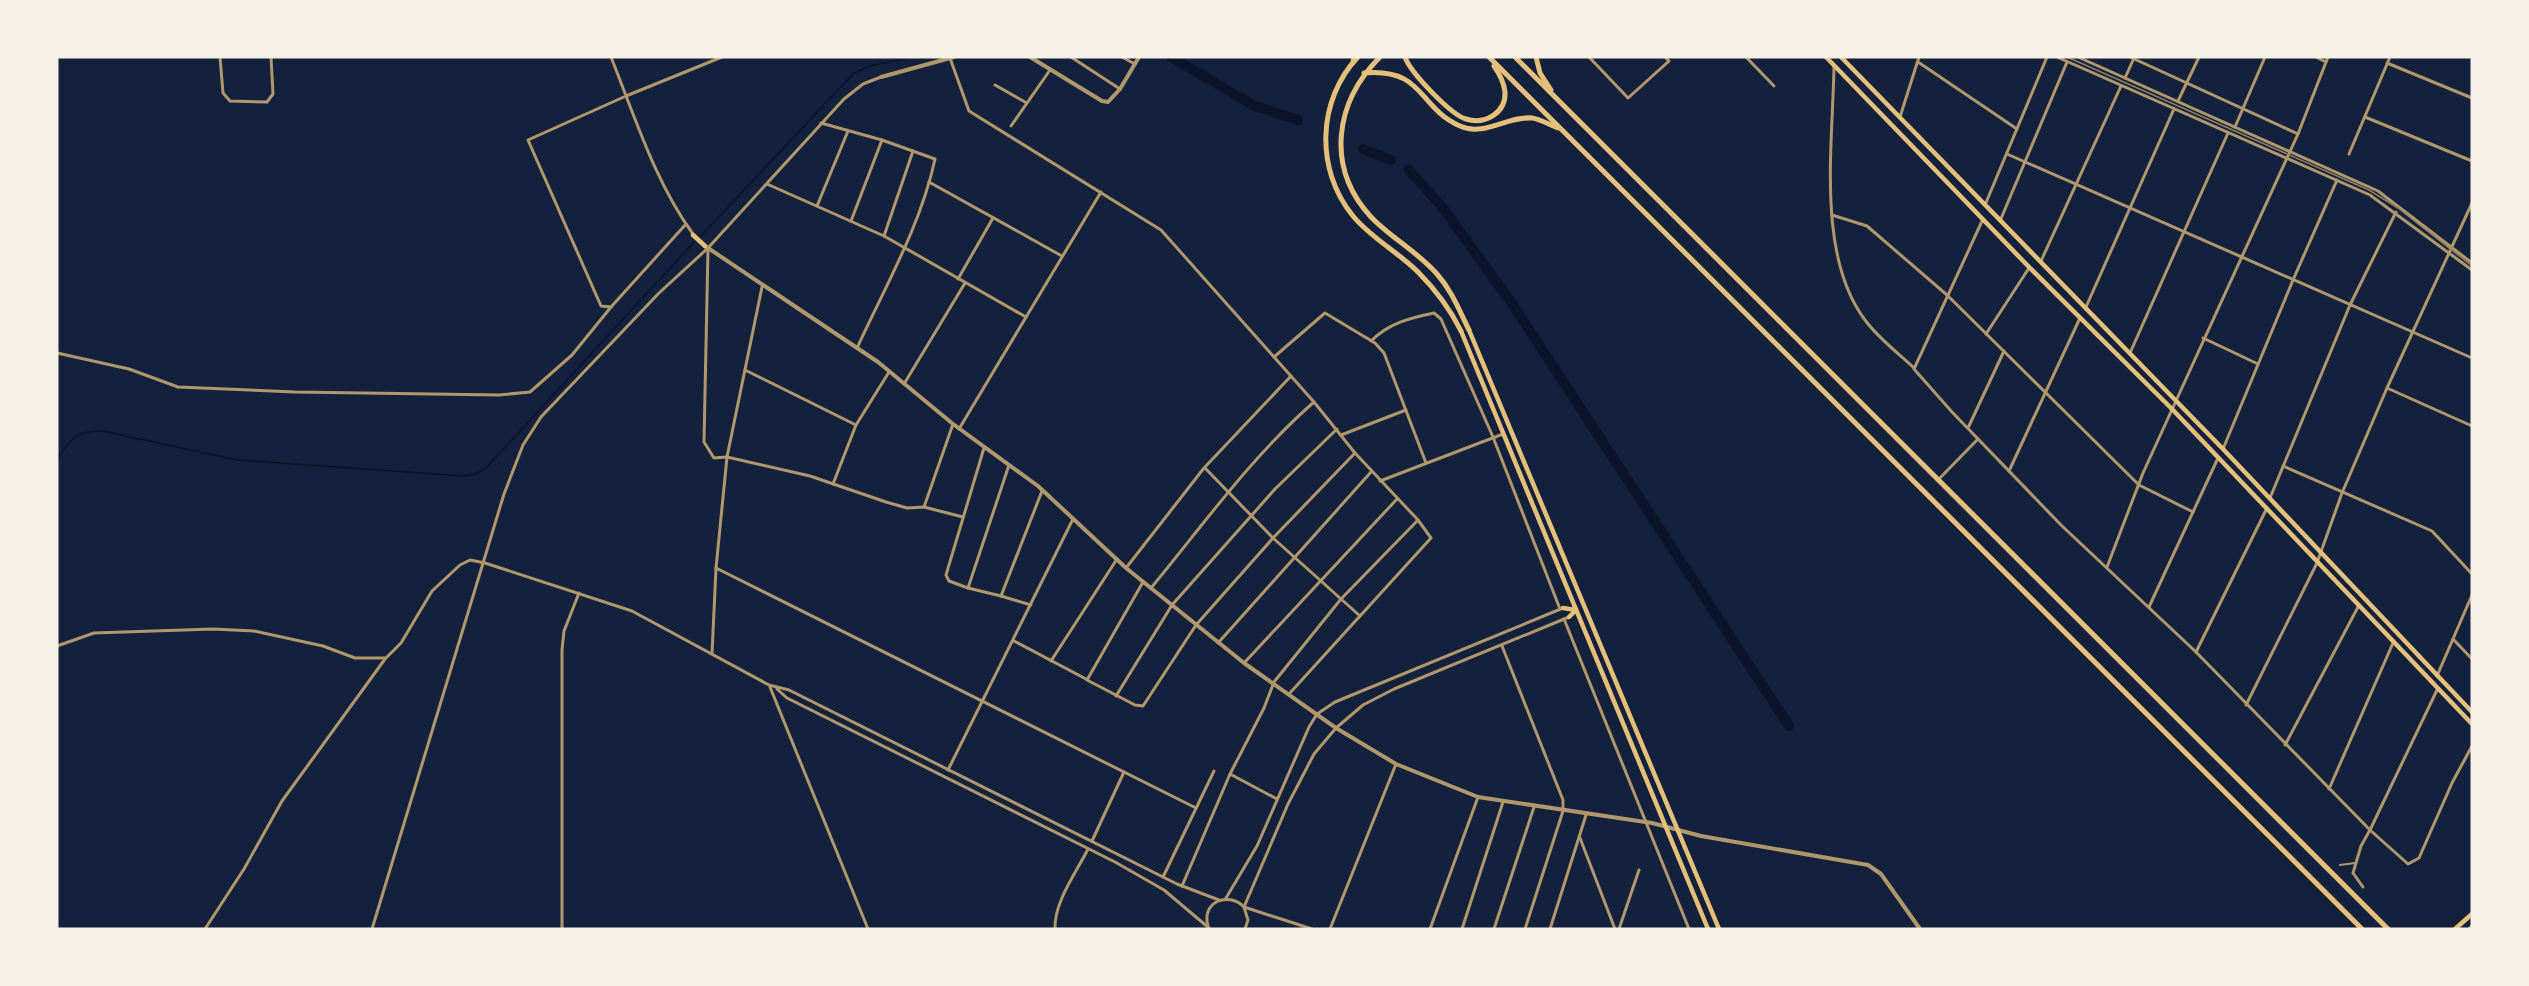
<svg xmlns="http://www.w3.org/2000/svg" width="2529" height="986" font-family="Figtree,sans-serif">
<rect width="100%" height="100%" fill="#14213d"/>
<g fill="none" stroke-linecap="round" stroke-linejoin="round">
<g stroke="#0b132b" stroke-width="1.5">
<path d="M699,238L854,73L870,66L912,57"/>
<path d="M57,459C71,438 77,430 103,431L237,460L464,476L476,474L486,468L695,241"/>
</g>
<g stroke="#0b132b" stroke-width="10">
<path d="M1171,57L1253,105L1298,120"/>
<path d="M1363,149L1391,160"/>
<path d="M1409,170L1443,208L1513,305L1789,726"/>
</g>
<path stroke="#b1986c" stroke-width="2" d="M2340,865L2355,863"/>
<g stroke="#b1986c" stroke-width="3">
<path d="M220,57L223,93L230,101L267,102L273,94L271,57"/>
<path d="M611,57C635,117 655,182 693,234"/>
<path d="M1071,57L1120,89"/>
<path d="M1122,57L1135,64"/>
<path d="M1589,57L1628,98L1669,61L1665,57"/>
<path d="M1746,57L1774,86"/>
<path d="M2057,57L2370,195L2472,270"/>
<path d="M2078,57L2378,191L2472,263"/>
<path d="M2130,57L2298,134"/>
<path d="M2316,57L2326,62"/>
<path d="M950,58L969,111L1161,230L1314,402L1355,453L1273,538L1196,625L1143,706L1135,705L1087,680L1143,582"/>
<path d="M1918,62L2017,129"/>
<path d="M2387,63L2472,98"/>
<path d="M1834,66C1833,143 1816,255 1865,320C1878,338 1898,353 1914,368"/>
<path d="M2125,78L2134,58"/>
<path d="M995,85L1025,102"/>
<path d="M2178,101L2199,57"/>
<path d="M1900,117L1919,57"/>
<path d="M2365,117L2472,161"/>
<path d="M821,123L882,140L935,159C921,225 885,287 857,348"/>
<path d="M1011,126L1050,70"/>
<path d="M2235,127L2265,57"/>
<path d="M2007,154L2472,358"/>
<path d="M2349,154L2390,57"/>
<path d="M929,182L1062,256"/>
<path d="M767,184L884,236L1026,317"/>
<path d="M1985,205L2047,57"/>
<path d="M817,206L848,131"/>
<path d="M1832,215L1867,226L1947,295L2139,485L2193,512"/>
<path d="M1983,219L1914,369L1952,412L2061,525L2196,652L2370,830L2361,846L2353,873L2363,887"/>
<path d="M851,221L882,140"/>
<path d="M2000,221L2067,62"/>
<path d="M686,224L611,307L601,306L528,140L626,96L722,57"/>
<path d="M884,236L913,151"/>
<path d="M708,249L704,442L714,458L727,457L810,476L886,502L907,508L924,507L963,517"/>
<path d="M2041,261L2121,86"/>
<path d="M958,279L993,218"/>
<path d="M2086,307L2174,109"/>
<path d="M1986,334L2029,268"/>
<path d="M2203,338L2258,364"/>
<path d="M1371,341C1389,323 1410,318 1434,313L1441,319L1493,437L1560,609"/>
<path d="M57,353L129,369L178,387L295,392L499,395L530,392L572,355L611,307"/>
<path d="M2130,353L2228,133"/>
<path d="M1274,357L1325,313L1375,343L1384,353L1426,463"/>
<path d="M745,370L856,425"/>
<path d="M904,384L965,283"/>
<path d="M2387,388L2472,426"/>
<path d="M1968,428L2004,351"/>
<path d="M959,429L1101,192"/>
<path d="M1341,435L1406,410"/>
<path d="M2223,449L2293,280L2337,180"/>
<path d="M1009,465L968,588L1001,596L1042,491"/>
<path d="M2283,466L2432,531L2472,574"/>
<path d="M1205,468L1273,538L1360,616"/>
<path d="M2009,471L2080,318"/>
<path d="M1938,480L1978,439"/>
<path d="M1380,481L1503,434"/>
<path d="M833,484L856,425L889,372"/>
<path d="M2270,498L2350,305L2396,212"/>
<path d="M924,507L953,424"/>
<path d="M2107,567L2143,473L2298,134L2328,57"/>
<path d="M716,568L1196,808"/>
<path d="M1126,568L1204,468L1291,376"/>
<path d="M968,588L949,581L946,575L984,448"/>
<path d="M1151,588C1203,525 1252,456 1314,402"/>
<path d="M1001,596L1031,605"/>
<path d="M2149,607L2218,458"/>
<path d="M1564,619L1689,929"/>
<path d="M2453,639L2472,659"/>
<path d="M1014,641L1086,679"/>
<path d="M1218,643L1371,472"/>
<path d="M57,646L94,633L213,629L254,631L323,646L355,658H386L401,643L432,591L460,565L470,560L485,563L632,611L769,685L789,690L1177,884L1219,900"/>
<path d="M1502,646L1563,800V811L1525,929"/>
<path d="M2196,652L2266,510"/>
<path d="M712,654L716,568L727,457L762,287"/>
<path d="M1051,661L1117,559"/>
<path d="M1244,663L1397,499"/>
<path d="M2437,676L2472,595"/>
<path d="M770,687L868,929"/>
<path d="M2438,688L2370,830L2408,864L2419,858L2452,783L2472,746"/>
<path d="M777,689L787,698L1115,862L1164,890L1209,928"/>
<path d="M1289,694L1431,538L1418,520"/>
<path d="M1116,696L1172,605L1275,489L1337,429"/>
<path d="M2246,705L2317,563L2342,493L2387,388L2472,203"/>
<path d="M2285,745L2358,607"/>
<path d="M948,770L1073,519"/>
<path d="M1230,774L1277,799"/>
<path d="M2329,789L2393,643"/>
<path d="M1580,838L1615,929"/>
<path d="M1092,841L1124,772"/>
<path d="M1163,877L1214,771"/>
<path d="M1182,886L1230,774L1264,708L1274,682L1341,599L1418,520L1355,453"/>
<path d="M1226,898L1257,846L1309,727L1317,714L1335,702L1563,608"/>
<path d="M1244,907L1288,804L1314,754L1336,728L1363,705L1394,689L1569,617"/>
<path d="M1244,907L1248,920L1245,929"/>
<path d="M1208,926C1201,902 1228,891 1244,907L1312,929"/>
<path d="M205,929L244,869L282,801L385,659"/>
<path d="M372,929L504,494L523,445L541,417L659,293L708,248L844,99L863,84L881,77"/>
<path d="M562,929V650L564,631L579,593"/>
<path d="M1055,929C1054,902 1076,873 1088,849"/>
<path d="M1330,929L1396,764"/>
<path d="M1430,929L1478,797"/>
<path d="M1462,929L1503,802"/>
<path d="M1494,929L1534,807"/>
<path d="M1550,929L1586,815"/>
<path d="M1619,929L1639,870"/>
</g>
<g stroke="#b1986c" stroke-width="4">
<path d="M1030,57L1102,101L1108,102L1120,89L1139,57"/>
<path d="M881,77L954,57"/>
<path d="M705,246L878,362L953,424L1038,486L1126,568L1244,663L1336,728L1396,764L1478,797L1652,823L1701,836L1868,865L1881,874L1920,929"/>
</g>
<g stroke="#e5c07b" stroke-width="4.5">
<path d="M1826,57L2029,267L2172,409L2472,724"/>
<path d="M1841,57L2223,449L2472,712"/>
<path d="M693,235L705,246"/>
<path d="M1469,330L1719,929"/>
<path d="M1461,331L1708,929"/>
<path d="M1563,608L1576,610"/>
<path d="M1569,617L1576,610"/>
<path d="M2455,929L2472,914"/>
<path d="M2470,929L2472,927"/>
</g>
<g stroke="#e5c07b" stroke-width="5">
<path d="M1358,57C1317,100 1315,170 1353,216C1371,238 1398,252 1418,272C1436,290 1450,309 1461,331"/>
<path d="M1380,57C1335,102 1325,167 1371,217C1391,238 1418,252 1437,274C1452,291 1459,310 1469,330"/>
</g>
<g stroke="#e5c07b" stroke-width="5">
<path d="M1405,57C1410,72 1451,115 1466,119C1485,125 1506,113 1505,92C1504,83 1499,73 1494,66"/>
<path d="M1489,57L2362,929"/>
<path d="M1515,57L2388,929"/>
<path d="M1536,57L1540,73L1551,90"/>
<path d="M1353,62L1354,57"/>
<path d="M1364,73C1425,68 1417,107 1460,126C1484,137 1507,116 1532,118C1540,119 1550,125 1558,128"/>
</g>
<path stroke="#918062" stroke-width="1.5" d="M2067,57L2369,190L2398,208L2472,266"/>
</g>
<rect width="2529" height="986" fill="none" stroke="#f6f1e7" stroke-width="117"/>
</svg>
